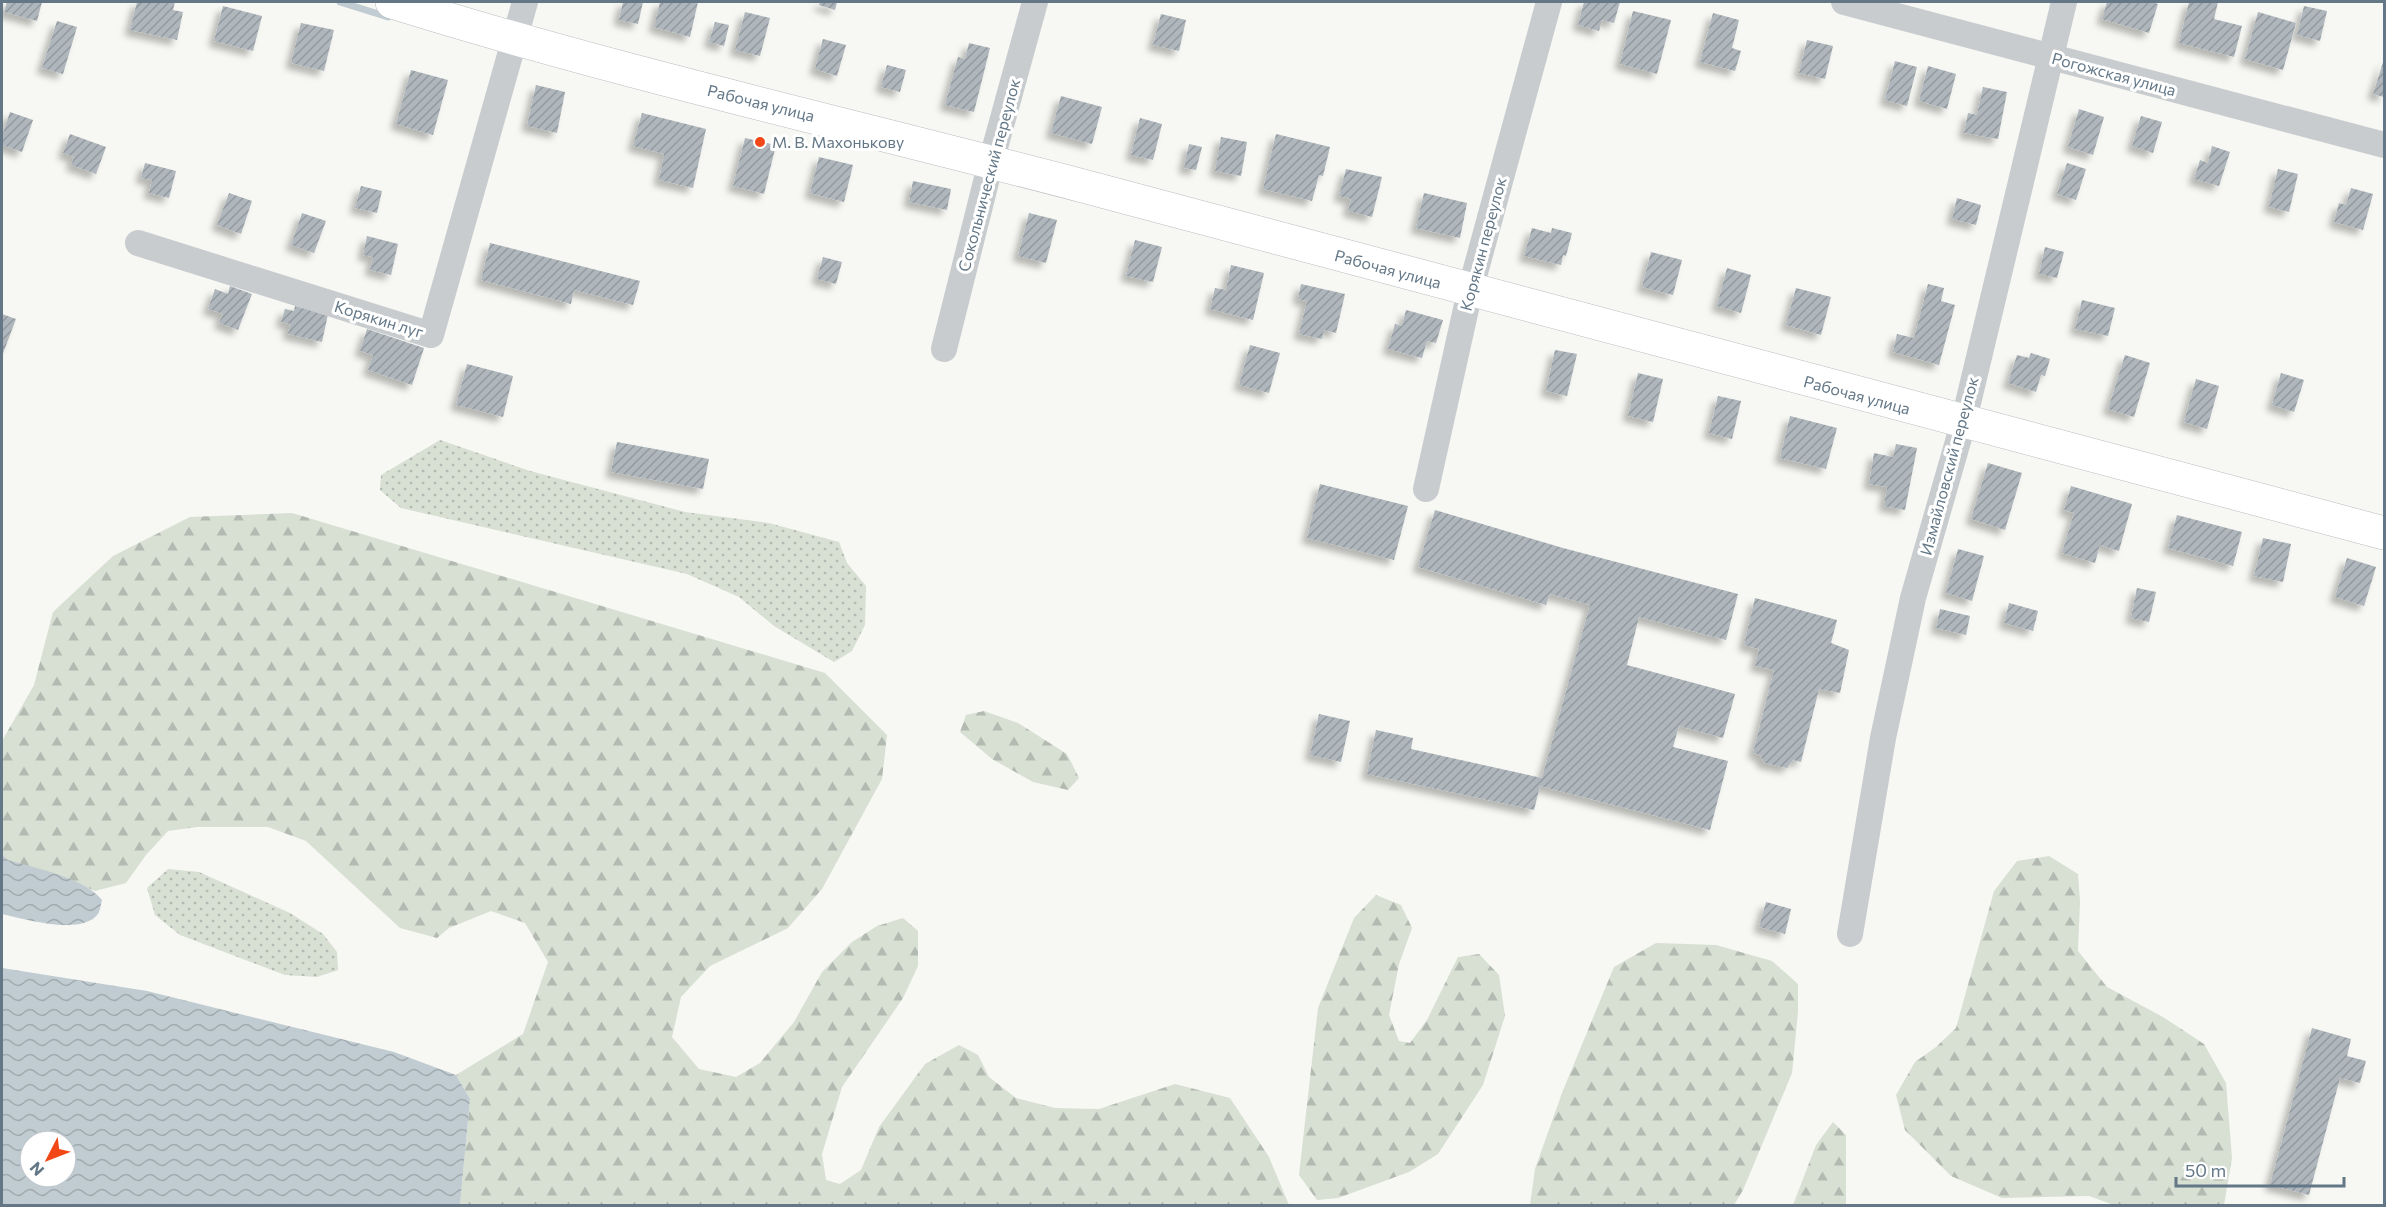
<svg xmlns="http://www.w3.org/2000/svg" width="2386" height="1207" font-family="Commissioner,sans-serif">
<defs>
<pattern id="grass-dots" width="8" height="8" patternUnits="userSpaceOnUse" patternTransform="scale(1.5)"><rect width="8" height="8" fill="#d8dfd3"/><path d="M2 2h.1M6 6h.1" fill="none" stroke="#b3bab1" stroke-width="1.8" stroke-linecap="round"/></pattern>
<pattern id="forest-firs" width="22" height="20" patternUnits="userSpaceOnUse" patternTransform="scale(1.5)"><rect width="22" height="20" fill="#d8dfd3"/><path d="M5 1l3.5 6h-7zM16 11l3.5 6h-7z" fill="#b3bab1"/></pattern>
<pattern id="water-waves" width="16" height="10" patternUnits="userSpaceOnUse" patternTransform="scale(1.5)"><rect width="16" height="10" fill="#c0ccd1"/><path d="M0 5q4-4 8 0t8 0" fill="none" stroke="#a0aaaf"/></pattern>
<pattern id="building-hatch" width="6" height="6" patternUnits="userSpaceOnUse" patternTransform="scale(1.5)"><rect width="6" height="6" fill="#afb7bd"/><path d="M-1 1l2-2M0 6l6-6M5 7l2-2" fill="none" stroke="#929a9f"/></pattern>
<filter id="shadow"><feDropShadow dx="-5.5" dy="5.5" stdDeviation="3" flood-color="#0004"/></filter>
</defs>
<rect width="100%" height="100%" fill="#f7f7f3"/>
<g fill="url(#grass-dots)">
<path d="M440,440L530,471L685,512L769,523L839,542L847,563L866,586L865,625L852,651L834,662L774,626L739,597L687,574L401,508L380,490L381,475Z"/>
<path d="M168,869L199,872L290,913L323,934L337,952L338,970L317,977L285,975L180,935L155,915L147,888Z"/>
</g>
<g fill="url(#forest-firs)">
<path d="M292,513L825,673L887,735L882,779L822,889L788,928L710,966L681,997L672,1037L699,1069L736,1077L760,1063L794,1022L822,972L852,942L877,926L903,918L918,931V966L903,998L842,1087L822,1154L826,1180L840,1184L861,1170L879,1127L925,1064L959,1045L978,1055L989,1077L1016,1098L1055,1108L1099,1109L1175,1084L1230,1098L1269,1157L1289,1205H460L470,1099L456,1075L523,1034L548,962L525,923L491,911L449,928L437,938L400,928L306,841L268,827H197L168,831L146,855L126,883L95,891L72,881L8,860L2,854V741L34,685L53,612L113,556L190,517Z"/>
<path d="M984,711L1018,723L1067,754L1079,778L1068,790L1033,782L992,759L960,732L966,715Z"/>
<path d="M2049,856L2078,874L2080,901L2078,951L2107,987L2163,1017L2204,1044L2226,1083L2232,1158L2224,1205H2114L2089,1196L2002,1198L1951,1176L1905,1130L1896,1095L1915,1062L1936,1047L1956,1028L1994,891L2017,861Z"/>
<path d="M1376,895L1401,905L1412,928L1399,964L1389,1015L1399,1041L1410,1043L1427,1020L1458,957L1479,954L1499,975L1505,1016L1483,1085L1438,1154L1409,1172L1338,1198L1317,1200L1299,1175L1318,1008L1354,918Z"/>
<path d="M1656,943L1716,945L1772,961L1798,984V1012L1792,1073L1743,1190L1734,1205H1530L1535,1169L1562,1093L1614,967Z"/>
<path d="M1833,1122L1846,1135V1205H1793L1816,1145Z"/>
</g>
<g fill="url(#water-waves)" fill-rule="evenodd">
<path d="M2,854L8,860C35,868 85,878 102,900C101,904 100,911 98,914C82,936 24,919 2,914Z"/>
<path d="M2,968L147,991L394,1052L456,1075L470,1099L460,1205H2ZM30,1141H66V1177H30Z"/>
</g>
<g fill="none" stroke-linecap="round" stroke-linejoin="round">
<path stroke="#c0ccd1" stroke-width="7" d="M340,2L388,17"/>
</g>
<g fill="url(#building-hatch)" filter="url(#shadow)">
<path d="M7,2H42L37,21L4,12Z"/>
<path d="M137,2H175L173,10L183,12L177,40L130,30Z"/>
<path d="M623,2H643L638,24L619,20Z"/>
<path d="M660,2H698L690,37L654,27Z"/>
<path d="M820,2H837L835,10L819,5Z"/>
<path d="M1584,2H1620L1614,23L1602,20L1599,31L1578,25Z"/>
<path d="M2107,2H2152L2158,4L2149,33L2102,19Z"/>
<path d="M2189,2H2218L2214,19L2242,26L2234,57L2179,43Z"/>
<path d="M223,6L262,16L253,51L214,41Z"/>
<path d="M2304,6L2327,11L2320,41L2297,35Z"/>
<path d="M1633,11L1671,20L1657,74L1620,64Z"/>
<path d="M745,12L770,18L760,56L735,50Z"/>
<path d="M2258,12L2296,23L2283,70L2245,59Z"/>
<path d="M1713,13L1739,20L1732,48L1741,51L1735,71L1700,62Z"/>
<path d="M1161,14L1186,20L1179,51L1153,45Z"/>
<path d="M57,21L77,27L63,74L42,68Z"/>
<path d="M715,22L729,25L724,46L709,42Z"/>
<path d="M301,23L334,30L324,71L291,63Z"/>
<path d="M823,39L846,45L837,76L815,69Z"/>
<path d="M1807,40L1833,46L1825,79L1799,73Z"/>
<path d="M969,43L990,48L974,112L945,105L958,57L965,59Z"/>
<path d="M2384,59V97L2373,94Z"/>
<path d="M1895,61L1917,67L1907,106L1885,100Z"/>
<path d="M887,65L906,70L900,92L881,87Z"/>
<path d="M1928,66L1956,74L1947,109L1919,101Z"/>
<path d="M411,70L448,80L433,135L396,124Z"/>
<path d="M536,85L565,92L557,133L527,126Z"/>
<path d="M1983,87L2007,92L1998,139L1964,133L1968,113L1977,115Z"/>
<path d="M1061,96L1102,107L1092,144L1051,133Z"/>
<path d="M2079,109L2104,117L2093,155L2068,147Z"/>
<path d="M10,112L33,120L22,152L2,145V136Z"/>
<path d="M642,113L706,129L693,188L659,180L664,154L633,146Z"/>
<path d="M2141,116L2162,122L2153,153L2132,146Z"/>
<path d="M1140,118L1162,124L1153,160L1131,155Z"/>
<path d="M70,134L106,147L96,174L71,165L74,157L63,153Z"/>
<path d="M1276,134L1330,147L1323,176L1319,175L1312,201L1263,189Z"/>
<path d="M1221,137L1247,142L1241,176L1215,171Z"/>
<path d="M745,138L776,145L764,194L733,186Z"/>
<path d="M1189,144L1202,147L1196,170L1184,168Z"/>
<path d="M2212,146L2230,152L2219,186L2194,179L2200,160L2208,163Z"/>
<path d="M819,157L853,165L844,202L810,193Z"/>
<path d="M145,163L176,171L169,198L149,193L152,180L141,178Z"/>
<path d="M2067,163L2086,169L2076,200L2057,194Z"/>
<path d="M1346,169L1382,177L1372,217L1348,211L1351,199L1339,196Z"/>
<path d="M2278,169L2298,174L2289,212L2269,207Z"/>
<path d="M913,181L951,189L947,210L909,202Z"/>
<path d="M361,186L382,191L377,213L355,208Z"/>
<path d="M2351,188L2373,194L2363,230L2334,222L2339,203L2346,205Z"/>
<path d="M229,193L252,201L241,234L217,225Z"/>
<path d="M1424,193L1467,203L1460,238L1416,228Z"/>
<path d="M1957,198L1981,205L1976,225L1952,219Z"/>
<path d="M302,213L326,221L314,253L291,245Z"/>
<path d="M1029,213L1057,220L1046,263L1018,256Z"/>
<path d="M1532,228L1551,233L1552,228L1572,233L1566,256L1563,255L1561,265L1524,256Z"/>
<path d="M367,236L398,244L391,275L370,270L373,257L363,255Z"/>
<path d="M1135,240L1162,247L1153,282L1126,276Z"/>
<path d="M490,243L640,281L633,305L574,290L571,304L481,280Z"/>
<path d="M2045,247L2064,252L2057,278L2039,274Z"/>
<path d="M1651,252L1682,260L1673,295L1642,287Z"/>
<path d="M823,257L842,262L836,284L817,279Z"/>
<path d="M1231,265L1264,273L1253,320L1210,309L1215,288L1226,290Z"/>
<path d="M1727,268L1751,275L1741,313L1717,306Z"/>
<path d="M1301,284L1345,294L1336,333L1324,330L1322,339L1299,334L1307,301L1298,299Z"/>
<path d="M1928,284L1944,288L1941,301L1955,305L1939,365L1893,352L1897,334L1914,338Z"/>
<path d="M230,286L252,294L238,330L219,323L223,314L208,309L215,289L228,294Z"/>
<path d="M1796,288L1831,297L1821,335L1786,325Z"/>
<path d="M2082,300L2115,308L2108,336L2075,329Z"/>
<path d="M295,306L328,314L322,342L288,334L290,324L281,322L285,309L294,311Z"/>
<path d="M1406,310L1443,320L1436,343L1427,341L1422,358L1388,349L1395,324L1402,326Z"/>
<path d="M2,314L16,319L2,356Z"/>
<path d="M367,329L424,348L412,385L368,370L373,355L360,351Z"/>
<path d="M1250,345L1280,353L1269,393L1239,385Z"/>
<path d="M1555,350L1577,354L1567,396L1546,391Z"/>
<path d="M2031,353L2050,359L2045,376L2041,375L2036,392L2008,383L2017,355L2029,358Z"/>
<path d="M2125,355L2150,363L2134,417L2108,409Z"/>
<path d="M467,364L513,376L503,417L456,405Z"/>
<path d="M1638,373L1663,379L1653,422L1628,416Z"/>
<path d="M2281,373L2304,380L2294,412L2272,405Z"/>
<path d="M2196,379L2219,386L2207,429L2184,422Z"/>
<path d="M1718,396L1741,401L1732,439L1709,433Z"/>
<path d="M1790,416L1837,428L1826,469L1780,458Z"/>
<path d="M617,442L709,459L703,489L611,472Z"/>
<path d="M1896,444L1917,448L1905,510L1884,506L1887,487L1869,484L1874,453L1893,457Z"/>
<path d="M1988,463L2022,473L2005,530L1971,519Z"/>
<path d="M1320,484L1408,506L1394,560L1307,538Z"/>
<path d="M2071,486L2132,504L2119,551L2100,545L2095,563L2062,553L2074,513L2064,510Z"/>
<path d="M1435,510L1563,548L1738,594L1726,640L1639,617L1627,665L1735,694L1723,738L1679,726L1673,747L1728,761L1710,830L1540,786L1534,810L1367,774L1376,730L1413,738L1411,749L1542,778L1590,605L1550,594L1546,605L1418,567Z"/>
<path d="M2177,515L2242,532L2233,566L2168,548Z"/>
<path d="M2263,538L2291,544L2283,582L2254,576Z"/>
<path d="M1958,549L1984,556L1972,601L1946,593Z"/>
<path d="M2347,558L2376,567L2364,606L2335,597Z"/>
<path d="M2137,588L2156,592L2149,622L2131,618Z"/>
<path d="M1755,598L1837,620L1831,643L1849,650L1840,693L1819,689L1801,762L1793,760L1787,768L1764,763L1760,755L1753,753L1774,670L1755,666L1759,649L1744,645Z"/>
<path d="M2009,603L2038,611L2033,631L2004,623Z"/>
<path d="M1940,609L1970,616L1966,635L1936,628Z"/>
<path d="M1319,714L1350,721L1341,762L1310,755Z"/>
<path d="M1766,902L1791,909L1785,934L1759,927Z"/>
<path d="M2312,1028L2351,1039L2347,1056L2366,1061L2360,1083L2340,1078L2309,1195L2270,1185Z"/>
</g>
<g fill="none" stroke-linecap="round" stroke-linejoin="round">
<defs>
<path id="secondary" d="M392,2C620,73 852,125 1083,186C1517,302 1950,420 2384,533"/>
</defs>
<use href="#secondary" stroke="#b8bec2" stroke-width="34"/>
<g stroke="#c9cccf" stroke-width="26">
<path d="M1844,2L2384,145"/>
<path d="M138,243L431,335L525,2"/>
<path d="M944,349L991,162L1035,2"/>
<path d="M1426,489L1470,291L1549,2"/>
<path d="M1850,934L1883,738L1913,598L1963,424L2064,2"/>
</g>
<use href="#secondary" stroke="#fff" stroke-width="33"/>
</g>
<circle fill="#f24817" stroke="#fff" stroke-width="2" cx="760" cy="142" r="6"/>
<g text-anchor="middle" stroke-width="6" stroke-linejoin="round" paint-order="stroke">
<g font-size="16" fill="#637787" stroke="#fff">
<text transform="translate(2114 74) rotate(15)" y="6">Рогожская улица</text>
<text transform="translate(761 103) rotate(14)" y="6">Рабочая улица</text>
<text transform="translate(989 175) rotate(-75)" y="6">Сокольнический переулок</text>
<text transform="translate(1483 244) rotate(-75)" y="6">Корякин переулок</text>
<text transform="translate(1388 269) rotate(15)" y="6">Рабочая улица</text>
<text transform="translate(379 319) rotate(17)" y="6">Корякин луг</text>
<text transform="translate(1857 395) rotate(15)" y="6">Рабочая улица</text>
<text transform="translate(1949 466) rotate(-75)" y="6">Измайловский переулок</text>
</g>
<g font-size="16" fill="#637787" stroke="#fff" text-anchor="start">
<text x="772" y="148">М. В. Махонькову</text>
</g>
</g>
<rect width="2386" height="1207" fill="none" stroke="#637787" stroke-width="6"/>
<g transform="translate(48 1159) rotate(228)"><circle r="28" fill="#ffffff" stroke="#c1c9cf" stroke-width="1.5"/>
<path d="M0-4.5L10 22L0 15L-10 22Z" fill="#f24817"/>
<text y="-9" font-size="16" font-weight="bold" text-anchor="middle" fill="#637787">N</text>
</g>
<path d="M2176 1177v9h168v-9" fill="none" stroke="#637787" stroke-width="3"/>
<text x="2185" y="1177" font-size="18" fill="#637787" stroke="#ffffff" stroke-width="4.5" paint-order="stroke">50 m</text>
</svg>
